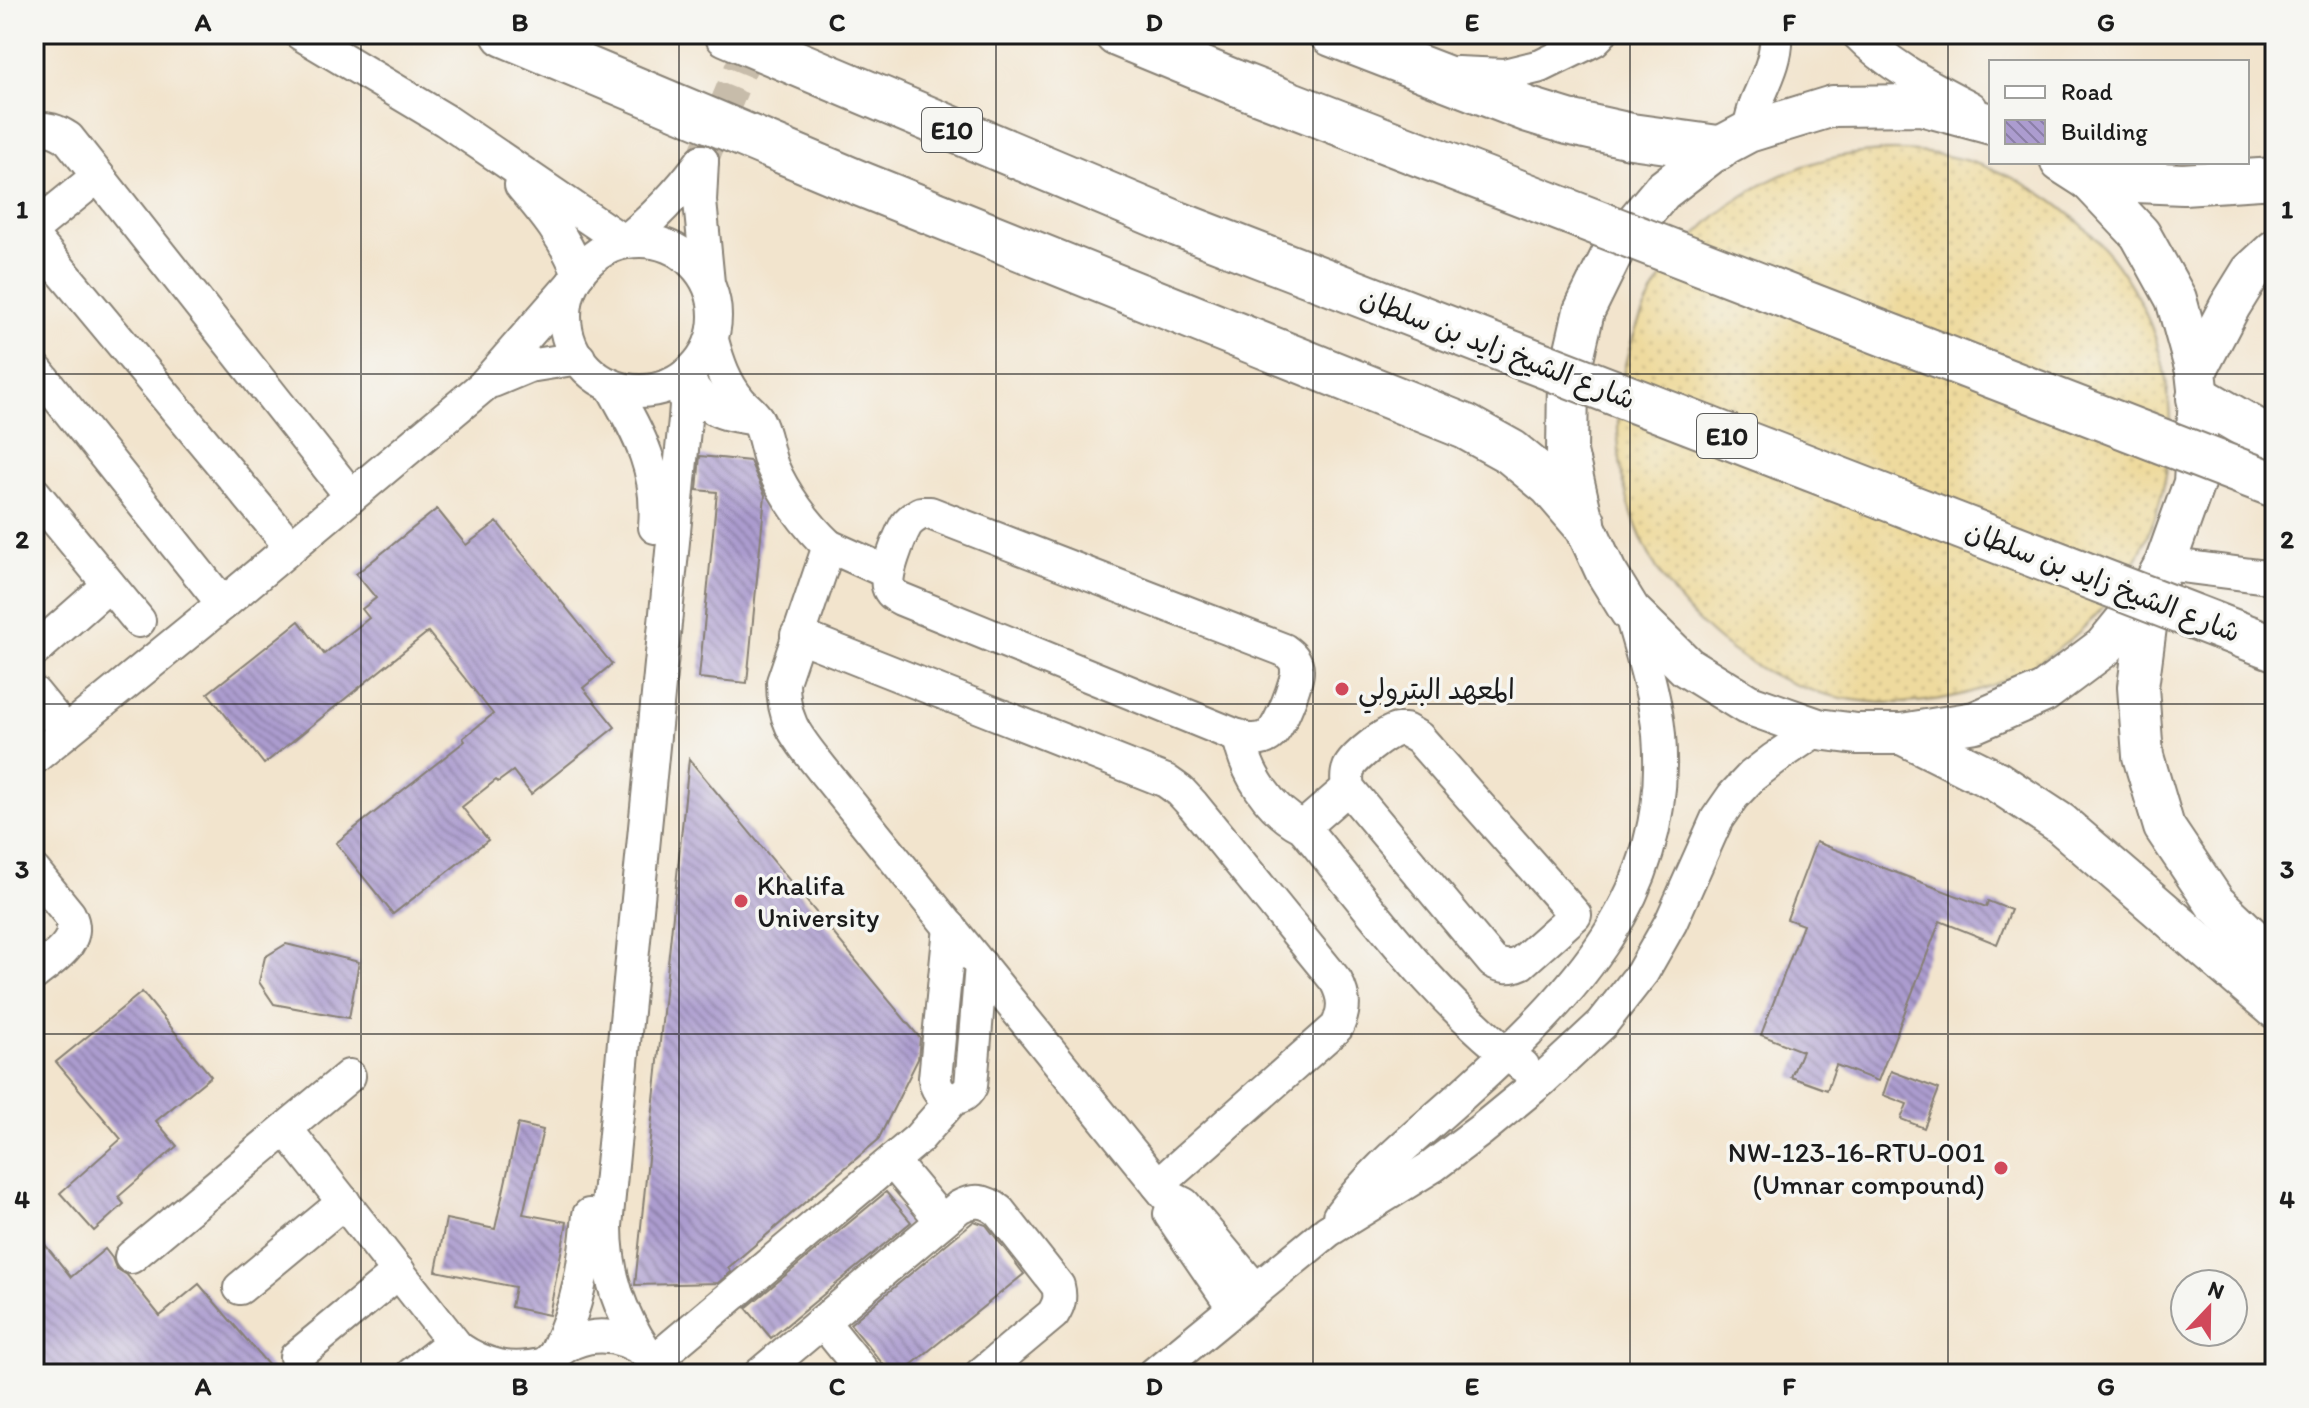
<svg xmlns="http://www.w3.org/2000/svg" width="2309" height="1408" font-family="Itim,'Playpen Sans Arabic',sans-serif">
<defs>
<pattern id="sand-dots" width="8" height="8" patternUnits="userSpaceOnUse" patternTransform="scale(2)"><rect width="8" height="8" fill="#eeda9e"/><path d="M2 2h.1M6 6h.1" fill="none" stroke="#ccba88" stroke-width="1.8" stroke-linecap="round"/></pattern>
<pattern id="building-back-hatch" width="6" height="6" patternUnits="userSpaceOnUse" patternTransform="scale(2)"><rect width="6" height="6" fill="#ac9ccf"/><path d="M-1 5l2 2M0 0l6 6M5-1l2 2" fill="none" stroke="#8b7ea7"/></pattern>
</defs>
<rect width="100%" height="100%" fill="#f6f6f2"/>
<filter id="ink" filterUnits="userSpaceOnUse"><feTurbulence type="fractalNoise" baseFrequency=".0125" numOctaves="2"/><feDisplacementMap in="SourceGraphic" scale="16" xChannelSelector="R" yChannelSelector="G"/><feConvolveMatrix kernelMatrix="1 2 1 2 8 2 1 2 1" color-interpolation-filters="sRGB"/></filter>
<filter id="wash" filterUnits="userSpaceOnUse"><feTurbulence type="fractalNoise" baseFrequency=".006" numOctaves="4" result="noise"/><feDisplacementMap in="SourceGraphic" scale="32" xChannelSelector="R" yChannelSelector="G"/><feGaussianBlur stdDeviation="1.8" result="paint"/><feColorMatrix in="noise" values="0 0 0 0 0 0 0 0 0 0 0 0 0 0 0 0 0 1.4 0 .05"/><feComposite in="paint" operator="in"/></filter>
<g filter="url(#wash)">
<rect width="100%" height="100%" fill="#f2e4cd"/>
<circle fill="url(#sand-dots)" stroke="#857b5d" stroke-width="2" cx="1894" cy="427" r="276"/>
<g id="blocks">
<g fill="url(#building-back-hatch)">
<path d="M700,456L750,461L765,495L747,683L699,678L717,492L697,490Z"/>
<path d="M437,509L466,545L497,522L612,664L583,688L615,727L531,794L513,771L498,782L496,780L462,807L488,840L393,914L336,843L465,741L463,738L493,714L428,632L264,764L208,693L299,621L324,654L369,618L362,609L376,598L356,574Z"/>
<path d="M689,759L920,1038L918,1059L878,1140L728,1268L731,1272L718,1283L635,1285Z"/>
<path d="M1816,842L1986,907L1988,901L2011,910L1997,944L1940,921L1878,1081L1836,1065L1827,1090L1791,1077L1802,1051L1761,1035L1803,925L1787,919Z"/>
<path d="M286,944L359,962L349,1018L274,1004L259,982L265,957Z"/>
<path d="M142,992L211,1076L156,1121L177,1146L118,1197L124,1204L94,1231L60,1193L121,1139L56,1062Z"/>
<path d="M1891,1071L1939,1089L1924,1128L1901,1119L1907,1104L1883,1095Z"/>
<path d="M518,1124L543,1130L523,1214L567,1222L549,1315L511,1307L515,1287L436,1271L446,1219L495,1229Z"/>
<path d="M886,1192L911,1222L771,1338L746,1308Z"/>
<path d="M974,1221L986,1225L1024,1274L900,1374H891L850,1324Z"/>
<path d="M34,1231L71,1277L105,1249L112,1258L116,1268L127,1275L160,1316L199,1284L276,1374H34Z"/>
</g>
</g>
</g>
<g filter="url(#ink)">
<use href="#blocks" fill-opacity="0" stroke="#878074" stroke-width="2"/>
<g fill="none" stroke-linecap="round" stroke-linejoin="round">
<path stroke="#c7bcaa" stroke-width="32" stroke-dasharray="32 16" stroke-linecap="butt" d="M702,161L755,34"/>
<defs>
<g id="minor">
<path d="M301,34L445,120L624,242C655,218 679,192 702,161"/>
<path d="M1858,34C1889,66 1931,87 1971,108"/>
<path d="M1457,73L1504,75L1541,66L1594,40L1600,34"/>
<path d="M34,129C48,128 56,130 68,138L351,496"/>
<path d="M1748,132C1751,122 1753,111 1757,101C1766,80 1778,57 1776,34"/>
<path d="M702,161L700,201L708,283"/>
<path d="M521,185C547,216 563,235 579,273"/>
<path d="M34,228L98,176"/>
<path d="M34,238L291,547"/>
<circle cx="640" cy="316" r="75"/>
<path d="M712,340C718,362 725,383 740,401C745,407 753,412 757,419C765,432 766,451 772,466C784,494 806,525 829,546L783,682C783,724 798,738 822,769L1166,1195L1184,1204L1256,1290"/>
<path d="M34,367L223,604"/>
<path d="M685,376C707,411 717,413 757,419"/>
<path d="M493,381L529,366L579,358"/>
<path d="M611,385C638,433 660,469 655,527"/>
<path d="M34,493L139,621"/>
<path d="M921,513H930L1284,650C1291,655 1297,660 1297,670C1298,681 1280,726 1271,734C1265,740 1256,740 1247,740L901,599C895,596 890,593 888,586C884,575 900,536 906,525C910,519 916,516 921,513Z"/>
<path d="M829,546L887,572"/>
<path d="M2165,564L2275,578"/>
<path d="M797,635L1166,781L1180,791L1193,805L1336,981C1345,998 1345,1010 1337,1027L1158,1185"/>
<path d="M34,651L109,585"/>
<path d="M34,693L66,732"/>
<path d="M1397,730H1405L1419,738L1575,915L1521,963C1510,968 1503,967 1493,962L1348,788C1347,782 1346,775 1349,768C1354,757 1385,733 1397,730Z"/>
<path d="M1239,736C1246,773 1269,810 1303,827C1371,909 1437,1003 1523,1066"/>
<path d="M34,758L223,604L483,386L571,285"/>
<path d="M1303,827L1348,788"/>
<path d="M34,871L69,914C84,942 53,958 34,974"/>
<path d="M950,927L935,1078C936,1100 961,1106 971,1086L981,965"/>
<path d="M286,1129L458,1348L473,1374"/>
<path d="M892,1161L942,1221"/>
<path d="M1170,1214L1234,1308"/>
<path d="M1339,1216C1377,1165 1418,1135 1464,1093C1573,994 1672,895 1659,735C1655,693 1641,652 1630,611"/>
<path d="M131,1257L349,1076"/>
<path d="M240,1288L344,1202"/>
<path d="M823,1322L865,1374"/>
<path d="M458,1348C486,1367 512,1372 545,1364"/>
<path d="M556,1352C579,1303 584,1268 589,1215"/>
<path d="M646,1352C620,1313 606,1274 606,1226L685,419L686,405L682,379"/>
<path d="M296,1357L399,1272"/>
<path d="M654,1361L918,1139L953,1099"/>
<path d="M412,1374L453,1342"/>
<path d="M539,1374C564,1333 609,1325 647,1353"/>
<path d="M760,1374L959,1207C974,1199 985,1200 999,1211L1058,1286C1061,1298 1059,1304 1053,1314L981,1374"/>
<path d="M1154,1374L1328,1231L1433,1166L1481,1130L1542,1080L1602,1024L1642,973L1671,922L1717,819L1733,796L1752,776L1774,759L1818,729"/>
</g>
<g id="major">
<path d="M1991,124L1921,105L1833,106L1748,132L1718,148L1662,191L1616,246L1584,311L1568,380L1567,452L1583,522L1606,572L1630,611L1687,667L1747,704L1818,729L1857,734H1902L1975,722L2044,692L2104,647L2151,589L2165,564L2194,483L2199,398L2196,371L2176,299L2140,234L2089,180L2061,162"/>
<path d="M2089,180L2183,184L2275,178"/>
<path d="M2196,371L2230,306L2251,272L2275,250"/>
<path d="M2151,589L2138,687L2143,756L2164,827L2215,903L2275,960"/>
<path d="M1902,734L1996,781L2060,823L2275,1008"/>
</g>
<g id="highway">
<path d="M504,34L861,184L1466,427L1511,452L1551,485L1583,522"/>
<path d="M727,34L1178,224"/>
<path d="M1117,34L1236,83"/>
<path d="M1332,34L1529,110L1568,122L1631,136L1718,148"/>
<path d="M2199,398L2275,442"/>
</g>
</defs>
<use href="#minor" stroke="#878074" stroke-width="36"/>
<use href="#major" stroke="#878074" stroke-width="44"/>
<use href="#highway" stroke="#878074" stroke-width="48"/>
<use href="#minor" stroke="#fff" stroke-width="32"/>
<use href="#major" stroke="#fff" stroke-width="40"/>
<use href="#highway" stroke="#fff" stroke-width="44"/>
<defs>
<g id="highway-bridge">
<path d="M1236,83L2275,485"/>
<path d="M1178,224L2275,648"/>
</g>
</defs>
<use href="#highway-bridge" stroke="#878074" stroke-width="48" stroke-linecap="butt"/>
<use href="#highway-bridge" stroke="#fff" stroke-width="44"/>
</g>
</g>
<path fill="none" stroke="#1c1c1c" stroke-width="2" stroke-opacity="0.55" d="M361,34V1374M679,34V1374M996,34V1374M1313,34V1374M1630,34V1374M1948,34V1374M34,374H2275M34,704H2275M34,1034H2275"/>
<g fill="#d1495b" stroke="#f6f6f2" stroke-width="3">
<circle cx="1342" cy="689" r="8"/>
<circle cx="741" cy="901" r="8"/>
<circle cx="2001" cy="1168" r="8"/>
</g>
<g text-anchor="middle" stroke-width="7" stroke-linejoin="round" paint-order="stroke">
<g fill="#f6f6f2" stroke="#5d5d5c" stroke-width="2">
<rect x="922" y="108" width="60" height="44" rx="6"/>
<rect x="1697" y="414" width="60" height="44" rx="6"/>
</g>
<g font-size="26" font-weight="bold" fill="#1c1c1c">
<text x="952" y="139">E10</text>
<text x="1727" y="445">E10</text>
</g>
<g font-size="28" fill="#1c1c1c" stroke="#f6f6f2">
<text transform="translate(1498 348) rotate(21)" y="10">شارع الشيخ زايد بن سلطان</text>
<text transform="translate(2103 581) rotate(21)" y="10">شارع الشيخ زايد بن سلطان</text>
</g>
<g font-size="28" fill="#1c1c1c" stroke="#f6f6f2" text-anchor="start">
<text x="1358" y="699">المعهد البترولي</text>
<text x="757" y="895">Khalifa<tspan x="757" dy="32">University</tspan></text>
<text x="1985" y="1162" text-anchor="end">NW-123-16-RTU-001<tspan x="1985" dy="32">(Umnar compound)</tspan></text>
</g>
</g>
<rect width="2309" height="1408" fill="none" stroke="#f6f6f2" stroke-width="88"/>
<rect x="1989" y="60" width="260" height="104" fill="#f6f6f2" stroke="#9f9f9c" stroke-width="2"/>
<rect x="2005" y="86" width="40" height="12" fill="#ffffff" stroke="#9f9f9c" stroke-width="2"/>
<text x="2061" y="100" font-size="24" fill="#1c1c1c">Road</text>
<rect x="2005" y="120" width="40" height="24" fill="url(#building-back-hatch)" stroke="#9f9f9c" stroke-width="2"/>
<text x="2061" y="140" font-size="24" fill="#1c1c1c">Building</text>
<g transform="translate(2209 1308) rotate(22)"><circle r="38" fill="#f6f6f2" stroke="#9f9f9c" stroke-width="2"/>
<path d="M0-6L14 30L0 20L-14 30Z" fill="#d1495b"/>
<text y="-12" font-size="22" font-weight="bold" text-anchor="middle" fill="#1c1c1c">N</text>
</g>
<rect x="44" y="44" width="2221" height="1320" fill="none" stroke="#1c1c1c" stroke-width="3"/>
<g font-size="26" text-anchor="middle" font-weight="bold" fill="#1c1c1c">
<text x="203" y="31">A</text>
<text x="520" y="31">B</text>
<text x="837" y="31">C</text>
<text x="1154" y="31">D</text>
<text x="1472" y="31">E</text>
<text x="1789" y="31">F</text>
<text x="2106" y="31">G</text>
<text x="22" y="218">1</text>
<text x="2287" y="218">1</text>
<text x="22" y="548">2</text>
<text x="2287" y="548">2</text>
<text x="22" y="878">3</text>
<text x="2287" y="878">3</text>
<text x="22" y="1208">4</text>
<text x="2287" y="1208">4</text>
<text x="203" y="1395">A</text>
<text x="520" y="1395">B</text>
<text x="837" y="1395">C</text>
<text x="1154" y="1395">D</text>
<text x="1472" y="1395">E</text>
<text x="1789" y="1395">F</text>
<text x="2106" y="1395">G</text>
</g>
</svg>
